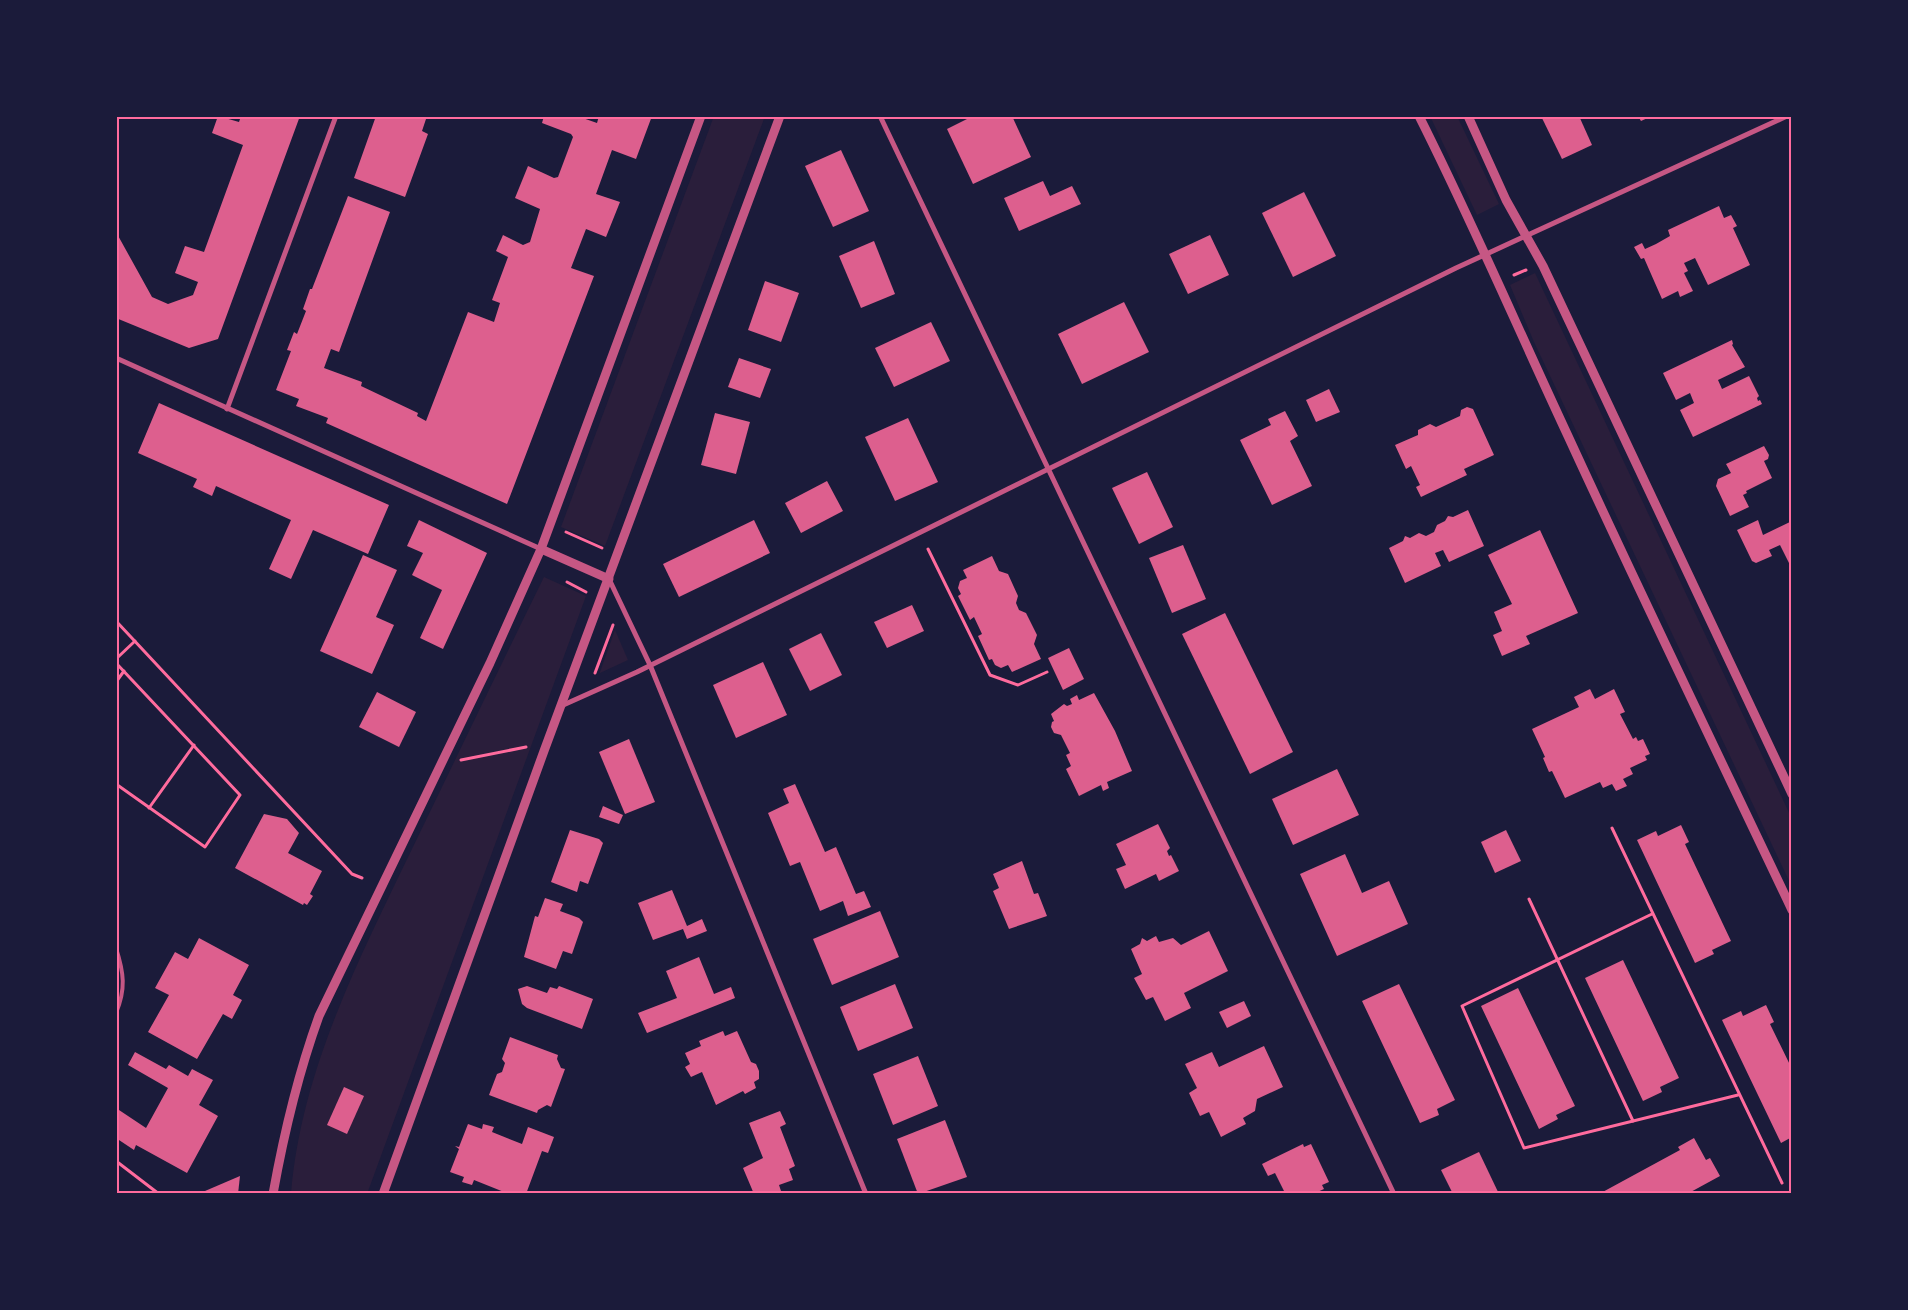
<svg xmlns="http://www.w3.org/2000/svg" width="1908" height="1310" font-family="'Noto Sans',sans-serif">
<rect width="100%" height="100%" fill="#1b1b3a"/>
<g fill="#2a1e3b">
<path d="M714,116H765L605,546L561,527Z"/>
<path d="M1430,116H1457L1499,204L1477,215Z"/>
<path d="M1535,273L1792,819V887L1534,342L1510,285Z"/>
<path d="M544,577L586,596L367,1194H291C301,1071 359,959 412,849C456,758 500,667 544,577Z"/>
<path d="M615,630L628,660L600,673V672Z"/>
</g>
<g fill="#dd5f8e">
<path d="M218,116L239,122L241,116H300L218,339L189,348L116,318V232L152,297L168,304L193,295L198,282L175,273L185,246L204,252L243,145L212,133Z"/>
<path d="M376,116H427L422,131L428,134L405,197L354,178Z"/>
<path d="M544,116H577L597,123L599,116H652L636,159L612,150L596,194L620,202L606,237L586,229L571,268L594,276L507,504L326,423L328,418L296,406L299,399L276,390L291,351L287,350L294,332L297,334L306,311L303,309L310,289H312L348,196L390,212L339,352L331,349L324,368L362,382L361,386L418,413L417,416L426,421L468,312L494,322L500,303L492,300L508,257L496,251L503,235L523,245L530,242L540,209L515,198L528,166L554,178L558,177L573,137L571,134L542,123Z"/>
<path d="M973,116H1012L1031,157L973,184L947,129Z"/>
<path d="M1541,116H1579L1592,145L1562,159Z"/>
<path d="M1638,116H1652L1641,121Z"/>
<path d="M841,150L869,211L833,227L805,166Z"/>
<path d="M1043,181L1050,196L1072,186L1081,204L1019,231L1004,198Z"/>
<path d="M1304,192L1336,256L1293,277L1262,213Z"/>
<path d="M1719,206L1724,218L1731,215L1737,226L1733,228L1750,265L1708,285L1695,258L1684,263L1688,271L1684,273L1693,291L1680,297L1678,291L1662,299L1644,258L1641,259L1634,247L1642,243L1645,249L1656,244L1670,236L1668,230Z"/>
<path d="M1210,235L1229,275L1188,294L1169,254Z"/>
<path d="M874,241L895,294L861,308L839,256Z"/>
<path d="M765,281L799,293L781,342L748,330Z"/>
<path d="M1124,302L1149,352L1082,384L1058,334Z"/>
<path d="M931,322L950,361L894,387L875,348Z"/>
<path d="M1732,340L1733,344L1732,345L1745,367L1718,380L1722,389L1749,376L1759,396L1757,398L1758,401L1760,400L1762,404L1693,437L1680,410L1694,403L1690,393L1676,400L1663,373Z"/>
<path d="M739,358L771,369L760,398L728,387Z"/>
<path d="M1329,389L1340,412L1316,422L1306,400Z"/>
<path d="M159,403L389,505L368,554L313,530L291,579L269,569L291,520L216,486L212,496L193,487L197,479L138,453Z"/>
<path d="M1467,407L1473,409L1494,455L1464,469L1467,475L1421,497L1416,487L1420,485L1411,466L1406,469L1395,445L1418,435V430L1430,424L1436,427L1460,416L1461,410Z"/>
<path d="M1285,411L1298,436L1290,441L1312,486L1272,505L1240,440L1271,425L1268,419Z"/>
<path d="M715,413L750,422L736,474L701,465Z"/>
<path d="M908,418L938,482L895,501L865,437Z"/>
<path d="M1764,446L1769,455L1768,459L1764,461L1772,478L1746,491L1747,493L1743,495L1749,507L1730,516L1716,486L1718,479L1731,473L1726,464Z"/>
<path d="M1147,472L1173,527L1139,544L1112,488Z"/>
<path d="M827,481L843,511L801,533L785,503Z"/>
<path d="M1468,510L1484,546L1449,562L1443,550L1435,553L1441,566L1405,583L1389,548L1403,541L1405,536L1410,538L1419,533L1426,536L1434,532L1437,525L1445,521L1448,516L1453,517Z"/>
<path d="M419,520L487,553L443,649L420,638L442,590L412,575L423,553L407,546Z"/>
<path d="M754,520L770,553L679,597L663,564Z"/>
<path d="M1758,520L1763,535L1792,521V564L1790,565L1780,545L1769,550L1772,556L1756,563L1752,561L1737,530Z"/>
<path d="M1540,530L1578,613L1526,636L1530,644L1502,656L1493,635L1502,631L1494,612L1512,604L1488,555Z"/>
<path d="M1183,545L1206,599L1172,613L1149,558Z"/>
<path d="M363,555L397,570L376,617L394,625L372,674L320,651Z"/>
<path d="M992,556L999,571L1008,574L1018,596L1016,603L1019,610L1026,613L1037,635L1034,644L1041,659L1012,672L1008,665L1001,668L995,665L992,659L989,660L978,636L982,634L974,617L970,620L958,596L961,594L958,588L960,581L967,578L963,570Z"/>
<path d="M912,605L924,631L887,648L874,622Z"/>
<path d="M1225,613L1293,752L1250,774L1182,634Z"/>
<path d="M821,633L842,675L810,691L789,649Z"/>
<path d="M1069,648L1084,679L1063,690L1048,658Z"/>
<path d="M763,662L787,715L736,738L713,685Z"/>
<path d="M1590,689L1595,699L1614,689L1625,712L1620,714L1633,739L1636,737L1638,741L1643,739L1650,754L1645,756L1647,760L1630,768L1633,774L1623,779L1627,786L1616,791L1612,784L1603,788L1600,782L1565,798L1552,771L1549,772L1543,758L1545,757L1532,729L1579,707L1574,697Z"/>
<path d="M377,692L416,712L399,747L359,727Z"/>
<path d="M1094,693L1115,731L1132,771L1107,782L1109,788L1103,791L1101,785L1079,796L1066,769L1071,766L1066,755L1070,753L1061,735L1054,733L1051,727L1052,722L1054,721L1051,714L1064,704L1067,706L1072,704L1070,699L1077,695L1079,700Z"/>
<path d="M629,739L655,802L625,814L599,752Z"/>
<path d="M1337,769L1359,815L1293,845L1272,799Z"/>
<path d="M795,784L825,852L836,847L856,894L864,891L871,907L848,916L843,901L820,911L800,862L790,866L768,813L789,803L783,789Z"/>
<path d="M603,806L623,815L619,824L599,817Z"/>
<path d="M264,814L287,819L299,833L288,853L322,871L310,894L313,896L307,905L304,903L303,905L235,868Z"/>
<path d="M1158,824L1170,848L1167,851L1169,856L1171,855L1179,871L1159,881L1156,874L1125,889L1116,869L1126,865L1116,844Z"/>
<path d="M1681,825L1689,842L1685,844L1731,941L1712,950L1714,954L1695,963L1637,840L1656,831L1658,836Z"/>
<path d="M570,830L599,839L603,843L588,884L580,881L577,892L551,882Z"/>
<path d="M1506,830L1521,861L1495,873L1481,842Z"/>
<path d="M1345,854L1362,893L1389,881L1408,924L1337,956L1300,874Z"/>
<path d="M1022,861L1034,894L1038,893L1047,916L1009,929L993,891L999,888L993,874Z"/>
<path d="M672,890L687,926L702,919L707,931L687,939L683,929L653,940L638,903Z"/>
<path d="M545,898L563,904L560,911L579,918L583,922L572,954L563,951L556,969L524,957L535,916L538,917Z"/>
<path d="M880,911L899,957L832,985L813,939Z"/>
<path d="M1209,931L1228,971L1184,993L1191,1008L1165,1021L1153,997L1146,1000L1134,978L1142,974L1131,949L1140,944L1142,938L1147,941L1156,936L1159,942L1173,938L1181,945Z"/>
<path d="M199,938L249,965L233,995L242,1000L232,1019L223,1014L197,1059L148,1032L169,995L155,988L175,952L188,959Z"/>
<path d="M699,957L714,994L731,987L735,998L647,1033L638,1013L677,998L666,971Z"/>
<path d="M1623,960L1679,1078L1660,1087L1662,1092L1643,1101L1585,978Z"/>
<path d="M895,984L913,1028L858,1051L840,1007Z"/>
<path d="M1399,984L1455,1100L1437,1109L1439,1115L1420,1123L1362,1001Z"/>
<path d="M527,986L547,993L550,987L557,989L559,986L593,999L582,1029L527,1008L522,1004L518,989Z"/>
<path d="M1518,988L1575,1106L1556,1115L1558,1119L1539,1129L1481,1006Z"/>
<path d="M1244,1001L1251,1016L1227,1028L1219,1012Z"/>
<path d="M1766,1005L1774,1022L1770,1024L1792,1069V1137L1781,1143L1722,1020L1741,1011L1743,1016Z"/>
<path d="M723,1031L725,1036L737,1031L751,1062L756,1064L759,1071V1079L754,1082L756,1088L745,1094L743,1091L716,1105L702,1072L691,1077L685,1067L690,1064L685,1053L701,1046L699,1041Z"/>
<path d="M510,1037L558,1055L557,1059L561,1068L565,1069L551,1107L547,1105L538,1110L537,1113L489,1095L497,1074L502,1072L505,1063L502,1059Z"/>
<path d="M1264,1046L1283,1087L1257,1099L1255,1111L1243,1118L1246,1124L1221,1137L1209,1112L1200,1116L1189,1093L1197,1088L1185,1064L1212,1052L1219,1067Z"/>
<path d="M135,1052L166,1069L169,1065L188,1076L192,1069L213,1080L199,1105L218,1116L187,1173L136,1145L134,1150L116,1138V1108L146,1128L168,1088L128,1065Z"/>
<path d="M918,1056L938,1106L893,1125L873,1074Z"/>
<path d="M344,1087L364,1096L347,1134L327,1125Z"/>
<path d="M780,1111L786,1124L780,1127L795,1166L789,1169L793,1180L779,1185L782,1194H754L743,1168L763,1158L749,1123Z"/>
<path d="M945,1120L967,1177L918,1194L897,1139Z"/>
<path d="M468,1124L482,1129L483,1124L494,1127L492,1132L522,1144L528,1127L554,1137L548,1153L542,1151L526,1194H503L504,1192L474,1180L472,1185L462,1182L464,1177L450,1172L459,1149L455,1146L459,1147Z"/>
<path d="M1694,1138L1706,1160L1710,1158L1720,1176L1687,1194H1599L1680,1150L1678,1147Z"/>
<path d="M1303,1144L1304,1147L1311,1144L1329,1182L1322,1185L1324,1189L1313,1194H1278L1284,1191L1275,1173L1268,1176L1262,1164Z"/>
<path d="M1479,1152L1499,1194H1453L1441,1170Z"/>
<path d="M240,1176L238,1194H198Z"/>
</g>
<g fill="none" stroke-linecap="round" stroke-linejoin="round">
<g stroke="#ff6b9d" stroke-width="3">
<path d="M1514,275L1526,270"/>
<path d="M566,532L602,548"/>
<path d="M928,549L990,675L1018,685L1047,672"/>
<path d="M567,582L586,592"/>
<path d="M116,621L352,874L362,878"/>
<path d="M116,659L135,641"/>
<path d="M116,663L240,795L205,847L116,784"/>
<path d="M595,673L613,625"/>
<path d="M116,682L124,671"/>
<path d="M461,760L526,747"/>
<path d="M149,808L194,745"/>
<path d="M1612,828L1782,1183"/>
<path d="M1529,899L1633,1121"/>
<path d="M1652,914L1462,1006L1524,1148L1738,1095"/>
<path d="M116,1161L159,1194"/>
</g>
<path stroke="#c65784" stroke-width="4" d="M116,948C124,973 126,989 116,1013"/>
<g stroke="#c65784" stroke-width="5">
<path d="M880,116L1394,1194"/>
<path d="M116,358L541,549"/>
<path d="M227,409L336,116"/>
<path d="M609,579L650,665L866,1194"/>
<path d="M561,706L637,672L1456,268L1787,116"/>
</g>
<g stroke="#c65784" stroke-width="9">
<path d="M1419,116C1472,221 1518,329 1568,436C1641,595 1717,752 1792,910"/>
<path d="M1468,116L1506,200L1543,266L1792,794"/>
<path d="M541,549L609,579"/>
<path d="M273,1194C284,1133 298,1074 319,1016L490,663L541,549L701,116"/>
<path d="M383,1194L544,751L780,116"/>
</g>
</g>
<rect width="1908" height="1310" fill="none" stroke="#1b1b3a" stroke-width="235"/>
<rect x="118" y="118" width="1672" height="1074" fill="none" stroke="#ff6b9d" stroke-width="2"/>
</svg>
